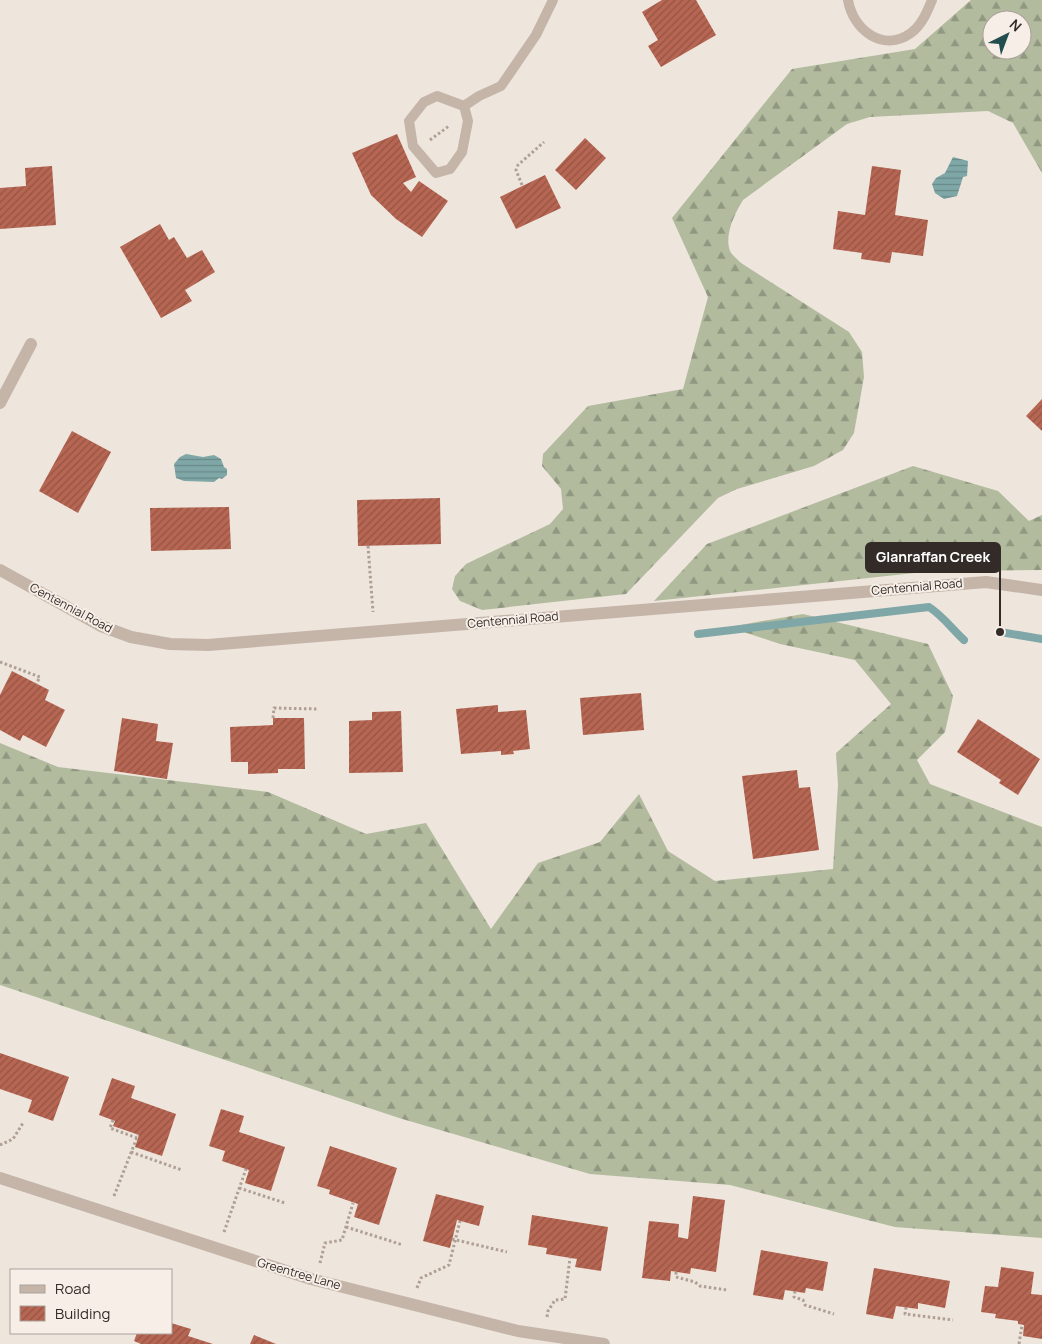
<svg xmlns="http://www.w3.org/2000/svg" width="1042" height="1344" font-family="Manrope,sans-serif">
<defs>
<pattern id="forest-firs" width="22" height="20" patternUnits="userSpaceOnUse" patternTransform="scale(1.25)"><rect width="22" height="20" fill="#b2bb9e"/><path d="M5 1l3.5 6h-7zM16 11l3.5 6h-7z" fill="#919881"/></pattern>
<pattern id="water-rules" width="6" height="5" patternUnits="userSpaceOnUse" patternTransform="scale(1.25)"><rect width="6" height="5" fill="#7fa7a7"/><path d="M0 2.5h6" fill="none" stroke="#698888"/></pattern>
<pattern id="building-hatch" width="6" height="6" patternUnits="userSpaceOnUse" patternTransform="scale(1.25)"><rect width="6" height="6" fill="#b66652"/><path d="M-1 1l2-2M0 6l6-6M5 7l2-2" fill="none" stroke="#955444"/></pattern>
</defs>
<rect width="100%" height="100%" fill="#eee5dc"/>
<g fill="url(#forest-firs)" fill-rule="evenodd">
<path d="M971,0H1042V173L1013,123L988,111L870,117L847,124L743,200C735,213 724,235 730,251C732,255 738,260 741,263L849,332L862,352L864,377L854,433L843,450L814,466L737,489L718,498L626,594L482,610L460,601L452,589L455,576L466,564L550,524L563,509L561,489L542,466L543,454L588,406L683,389L708,297L672,218L792,69L915,49ZM992,20H1022V50H992Z"/>
<path d="M913,466L998,491L1029,521L1042,515V570L933,571L654,601L707,544Z"/>
<path d="M803,614L928,644L953,696L945,732L917,760L930,784L1042,827V1238L895,1227L730,1185L590,1174L399,1118L0,985V743L58,767L268,792L366,834L426,823L491,929L538,863L600,842L639,794L668,851L715,881L833,869L838,785L836,753L891,704L855,660L780,644L729,627Z"/>
</g>
<g fill="url(#water-rules)">
<path d="M953,157L968,161L967,176L963,177L957,196L944,199L935,193L932,184L936,178L945,173Z"/>
<path d="M186,454L203,457L214,455L221,459L224,467L227,469V475L222,479L219,478L214,482L184,481L176,478L174,464L180,457Z"/>
</g>
<g fill="none" stroke-linecap="round" stroke-linejoin="round">
<g stroke="#7fa7a7" stroke-width="8">
<path d="M1000,632L1042,639"/>
<path d="M698,634L929,607C943,616 952,629 964,640"/>
</g>
</g>
<g fill="url(#building-hatch)">
<path d="M662,0H696L716,35L661,67L648,46L658,40L642,12Z"/>
<path d="M397,134L416,177L403,183L411,192L419,181L448,201L422,237L396,219L371,195L352,153Z"/>
<path d="M585,138L606,158L576,190L555,170Z"/>
<path d="M52,166L56,225L0,229V188L26,186L25,168Z"/>
<path d="M872,166L901,170L895,215L928,220L923,256L892,252L890,263L861,259L862,253L833,249L838,211L865,215Z"/>
<path d="M545,175L561,208L516,229L500,197Z"/>
<path d="M160,224L169,240L174,237L187,258L202,250L215,272L185,290L192,301L161,318L120,247Z"/>
<path d="M1042,399V431L1026,416Z"/>
<path d="M72,431L111,452L78,513L39,491Z"/>
<path d="M440,498L441,544L358,546L357,500Z"/>
<path d="M229,507L231,549L151,551L150,508Z"/>
<path d="M12,671L49,690L45,700L65,710L46,747L23,735L20,741L0,730V695Z"/>
<path d="M641,693L644,730L583,735L580,698Z"/>
<path d="M498,705V712L526,710L530,749L513,751L514,754L501,755V751L461,754L456,709Z"/>
<path d="M401,711L403,772L349,773V721L372,720V712Z"/>
<path d="M122,718L158,724L156,741L173,743L167,779L114,771Z"/>
<path d="M273,718H304L305,769H278V773L248,774V762H231L230,727L273,725Z"/>
<path d="M978,719L1040,759L1018,795L999,783L1001,780L957,752Z"/>
<path d="M797,770L799,788L810,787L819,850L753,859L742,776Z"/>
<path d="M0,1053L69,1077L53,1121L28,1112L32,1100L0,1089Z"/>
<path d="M112,1078L135,1086L131,1098L176,1114L162,1156L135,1147L139,1135L113,1126L115,1121L99,1115Z"/>
<path d="M221,1109L244,1116L239,1132L285,1147L271,1191L245,1183L249,1170L222,1161L225,1151L209,1146Z"/>
<path d="M330,1146L397,1168L379,1225L354,1217L358,1204L329,1194L330,1190L317,1186Z"/>
<path d="M436,1194L484,1206L479,1226L457,1220L450,1248L423,1241Z"/>
<path d="M693,1196L725,1200L716,1272L691,1268L690,1274L671,1271L670,1281L642,1278L649,1221L679,1224L678,1237L688,1239Z"/>
<path d="M532,1215L608,1227L601,1271L575,1267L577,1259L546,1254L547,1248L528,1245Z"/>
<path d="M761,1250L828,1262L823,1291L806,1288L805,1293L785,1290L783,1300L753,1295Z"/>
<path d="M1001,1267L1034,1272L1031,1294L1042,1295V1339L1023,1336L1024,1325L1018,1324V1321L995,1318L996,1314L981,1312L985,1286L998,1287Z"/>
<path d="M874,1268L950,1281L945,1308L918,1303V1309L896,1306L893,1319L866,1314Z"/>
<path d="M171,1323L191,1329L188,1336L213,1344H141L134,1341L137,1333H171Z"/>
<path d="M254,1335L276,1344H250Z"/>
</g>
<g fill="none" stroke-linecap="round" stroke-linejoin="round">
<g stroke="#b09f94" stroke-width="3" stroke-dasharray="2.5 2.5" stroke-linecap="butt">
<path d="M430,140L449,126"/>
<path d="M522,185L516,170L518,165L544,142"/>
<path d="M368,546L373,612"/>
<path d="M0,662L40,677L36,684"/>
<path d="M273,718L274,708L317,709"/>
<path d="M113,1120L110,1128L137,1138"/>
<path d="M0,1145L13,1139L23,1123"/>
<path d="M131,1152L182,1170"/>
<path d="M239,1188L285,1203"/>
<path d="M114,1196L138,1135"/>
<path d="M346,1227L403,1245"/>
<path d="M224,1232L246,1169"/>
<path d="M452,1239L507,1252"/>
<path d="M320,1263L325,1243L342,1240L353,1203"/>
<path d="M676,1272V1277L695,1282L700,1286L727,1290"/>
<path d="M417,1288L421,1278L449,1265L460,1221"/>
<path d="M795,1291L794,1297L803,1300L805,1305L834,1314"/>
<path d="M906,1307L905,1314L953,1320"/>
<path d="M547,1317L548,1311L555,1300L565,1299L570,1258"/>
<path d="M1019,1344L1022,1325"/>
</g>
<g stroke="#c5b5a9" stroke-width="10">
<path d="M848,0C853,30 883,53 911,33C922,25 927,12 932,0"/>
<path d="M437,96L464,106L468,121L462,152L450,169L436,173L413,146L409,121L424,102Z"/>
<path d="M464,106L479,96L501,86L536,35L553,0"/>
</g>
<g stroke="#c5b5a9" stroke-width="12">
<path d="M0,403L31,344"/>
<path d="M0,570L101,626L131,637L170,644L208,645L986,582L1042,590"/>
<path d="M0,1178L311,1279L518,1331L604,1344"/>
</g>
</g>
<g text-anchor="middle" stroke-width="4" stroke-linejoin="round" paint-order="stroke">
<g font-size="12" fill="#332b28" stroke="#f7efe7">
<text transform="translate(917 587) rotate(-5)" y="4">Centennial Road</text>
<text transform="translate(71 608) rotate(28)" y="4">Centennial Road</text>
<text transform="translate(513 620) rotate(-5)" y="4">Centennial Road</text>
<text transform="translate(299 1274) rotate(16)" y="4">Greentree Lane</text>
</g>
</g>
<path fill="none" stroke="#332b28" stroke-width="2" d="M1000 632L1000 557"/>
<circle fill="#332b28" stroke="#f7efe7" stroke-width="2" cx="1000" cy="632" r="5"/>
<rect fill="#332b28" stroke="#332b28" stroke-width="2" x="866" y="543" width="134" height="29" rx="5"/>
<g font-size="14" text-anchor="middle" font-weight="bold" fill="#fff">
<text x="933" y="562">Glanraffan Creek</text>
</g>
<rect x="10" y="1269" width="162" height="65" fill="#f7efe7" stroke="#a9a19b"/>
<rect x="20" y="1285" width="25" height="8" fill="#c5b5a9" stroke="#a9a19b"/>
<text x="55" y="1294" font-size="15" fill="#332b28">Road</text>
<rect x="20" y="1306" width="25" height="15" fill="url(#building-hatch)" stroke="#a9a19b"/>
<text x="55" y="1319" font-size="15" fill="#332b28">Building</text>
<g transform="translate(1007 35) rotate(42)"><circle r="24" fill="#f7efe7" stroke="#a9a19b"/>
<path d="M0-4L9 19L0 12L-9 19Z" fill="#234e4f"/>
<text y="-8" font-size="14" font-weight="bold" text-anchor="middle" fill="#332b28">N</text>
</g>
</svg>
